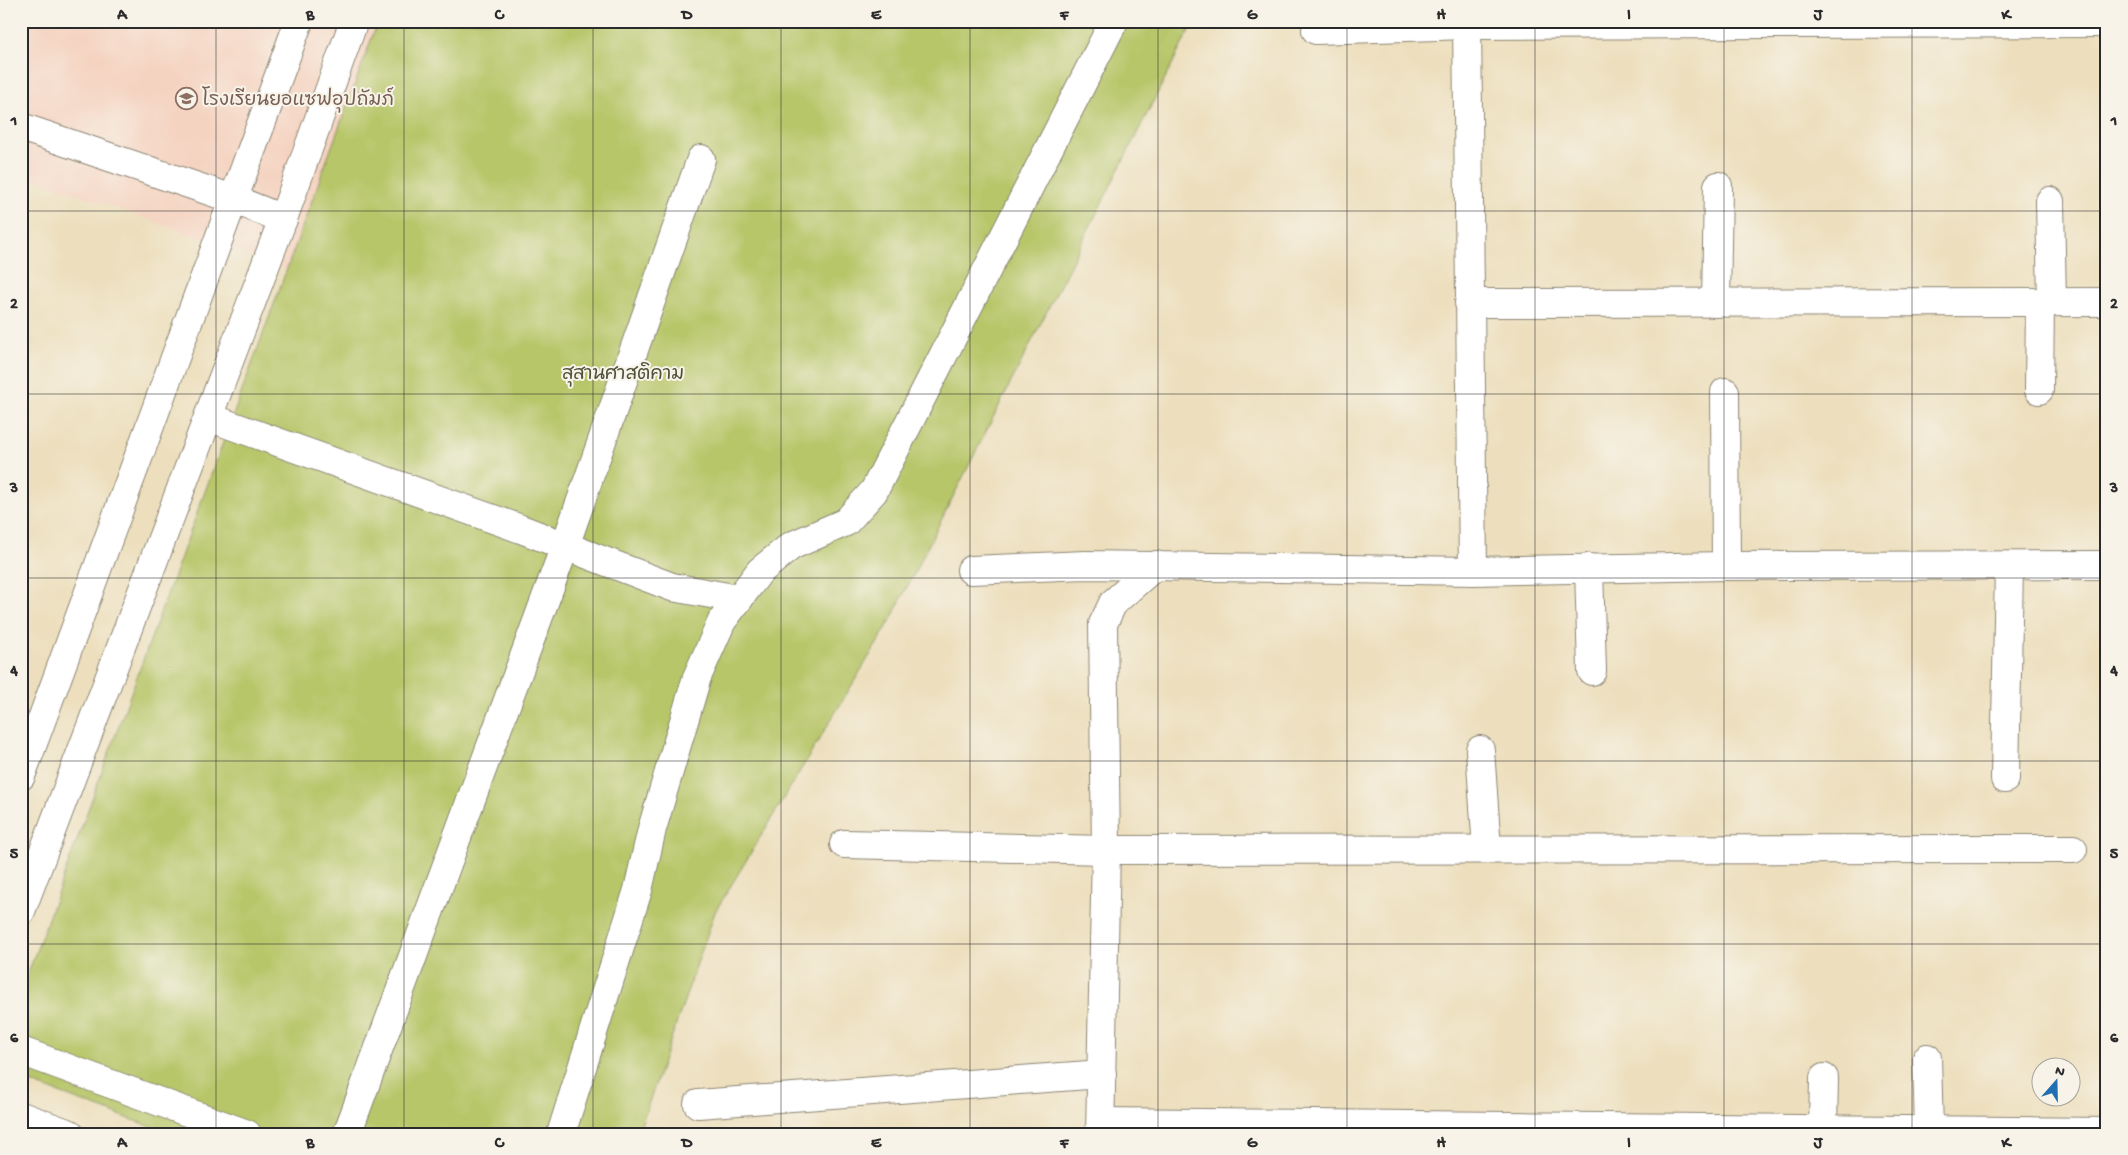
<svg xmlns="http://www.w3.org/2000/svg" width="2128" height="1155" font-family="'Gochi Hand','Playpen Sans Thai',sans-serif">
<rect width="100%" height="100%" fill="#f7f3e8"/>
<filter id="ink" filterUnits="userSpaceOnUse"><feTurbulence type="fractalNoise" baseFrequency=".02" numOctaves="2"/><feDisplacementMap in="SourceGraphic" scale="10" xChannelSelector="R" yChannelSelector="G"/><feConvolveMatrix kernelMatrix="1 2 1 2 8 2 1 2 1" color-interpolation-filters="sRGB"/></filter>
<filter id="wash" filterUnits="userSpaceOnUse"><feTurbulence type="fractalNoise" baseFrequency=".0096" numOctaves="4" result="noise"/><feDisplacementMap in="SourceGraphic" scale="20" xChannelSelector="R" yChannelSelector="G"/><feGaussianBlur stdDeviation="1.12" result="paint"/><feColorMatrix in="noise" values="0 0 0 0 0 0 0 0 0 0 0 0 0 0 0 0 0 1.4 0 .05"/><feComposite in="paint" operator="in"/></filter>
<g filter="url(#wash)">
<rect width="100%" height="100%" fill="#eddfbd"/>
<path fill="#f5d3c1" d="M21,21H378L287,269L21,174Z"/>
<path fill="#b7c669" stroke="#71784a" d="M378,21H1194L887,627L715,912L638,1134H171L21,1079V992Z"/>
</g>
<g filter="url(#ink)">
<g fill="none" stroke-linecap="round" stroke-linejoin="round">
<defs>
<g id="minor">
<path d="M1467,21L1473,571"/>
<path d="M1316,30L1467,25L2107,23"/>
<path d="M21,127L233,199L283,219"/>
<path d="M2050,201L2052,302"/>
<path d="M1469,303L2107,302"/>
<path d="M1716,303L1718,186"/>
<path d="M2039,390L2040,302"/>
<path d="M1725,392L1726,566"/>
<path d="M208,417L521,529L672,587L739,599"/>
<path d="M1589,568L1592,671"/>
<path d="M971,570L1085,565L1473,571L1726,566L2107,565"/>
<path d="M1480,750L1487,849"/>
<path d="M21,776L299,21"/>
<path d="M2005,779L2009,566"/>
<path d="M844,844L1106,850L2073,849"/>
<path d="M21,911L283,219L354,21"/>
<path d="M21,1051L247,1134"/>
<path d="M1927,1058L1929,1131"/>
<path d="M698,1104L1102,1074"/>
<path d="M21,1116L70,1134"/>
<path d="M1101,1122L2107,1132"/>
<path d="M1823,1130L1824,1078"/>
<path d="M347,1134L565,546L701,159"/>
<path d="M561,1134L638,890L652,829L697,677L722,621L760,571L791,546L846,522L874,491L1114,21"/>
<path d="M1100,1134L1106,850L1103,624L1113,603L1156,565"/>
</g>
</defs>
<use href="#minor" stroke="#8c8574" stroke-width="30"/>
<use href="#minor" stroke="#fff" stroke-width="28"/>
</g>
</g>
<path fill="none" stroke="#2b2b2b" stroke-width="1" stroke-opacity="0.55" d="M216,21V1134M404,21V1134M593,21V1134M781,21V1134M970,21V1134M1158,21V1134M1347,21V1134M1535,21V1134M1724,21V1134M1912,21V1134M21,211H2107M21,394H2107M21,578H2107M21,761H2107M21,944H2107"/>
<defs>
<symbol id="school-ring" viewBox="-11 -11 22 22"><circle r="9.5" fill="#f7f3e8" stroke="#8d6e63" stroke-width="1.5"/><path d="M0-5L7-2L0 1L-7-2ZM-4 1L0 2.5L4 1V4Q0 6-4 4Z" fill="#8d6e63"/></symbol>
</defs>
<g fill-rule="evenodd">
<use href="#school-ring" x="174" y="86" width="25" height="25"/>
</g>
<g text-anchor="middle" stroke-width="4" stroke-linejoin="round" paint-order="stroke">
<g font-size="19" fill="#785e54" stroke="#f7f3e8" text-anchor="start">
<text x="202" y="105">โรงเรียนยอแซฟอุปถัมภ์</text>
</g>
<g font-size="19" fill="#4e523a" stroke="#f7f3e8">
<text x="623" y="379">สุสานศาสติคาม</text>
</g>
</g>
<rect width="2128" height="1155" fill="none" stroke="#f7f3e8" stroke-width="55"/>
<g transform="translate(2056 1082) rotate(20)"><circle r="24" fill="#f7f3e8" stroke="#a5a39c"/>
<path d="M0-4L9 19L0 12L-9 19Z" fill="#1f6fb2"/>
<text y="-8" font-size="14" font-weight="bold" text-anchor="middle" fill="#2b2b2b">N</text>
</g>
<rect x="28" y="28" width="2072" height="1100" fill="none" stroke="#2b2b2b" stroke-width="2"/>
<g font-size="16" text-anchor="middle" font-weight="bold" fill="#2b2b2b">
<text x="122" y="19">A</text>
<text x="310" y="19">B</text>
<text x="499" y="19">C</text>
<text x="687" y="19">D</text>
<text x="876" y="19">E</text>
<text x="1064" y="19">F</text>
<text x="1252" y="19">G</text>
<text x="1441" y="19">H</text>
<text x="1629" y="19">I</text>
<text x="1818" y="19">J</text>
<text x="2006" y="19">K</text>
<text x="14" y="125">1</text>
<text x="2114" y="125">1</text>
<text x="14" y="308">2</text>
<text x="2114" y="308">2</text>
<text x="14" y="492">3</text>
<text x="2114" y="492">3</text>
<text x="14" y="675">4</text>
<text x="2114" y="675">4</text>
<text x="14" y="858">5</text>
<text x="2114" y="858">5</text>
<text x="14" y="1042">6</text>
<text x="2114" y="1042">6</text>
<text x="122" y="1147">A</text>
<text x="310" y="1147">B</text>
<text x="499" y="1147">C</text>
<text x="687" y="1147">D</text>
<text x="876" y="1147">E</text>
<text x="1064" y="1147">F</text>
<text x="1252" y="1147">G</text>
<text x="1441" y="1147">H</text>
<text x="1629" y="1147">I</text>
<text x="1818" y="1147">J</text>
<text x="2006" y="1147">K</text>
</g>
</svg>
